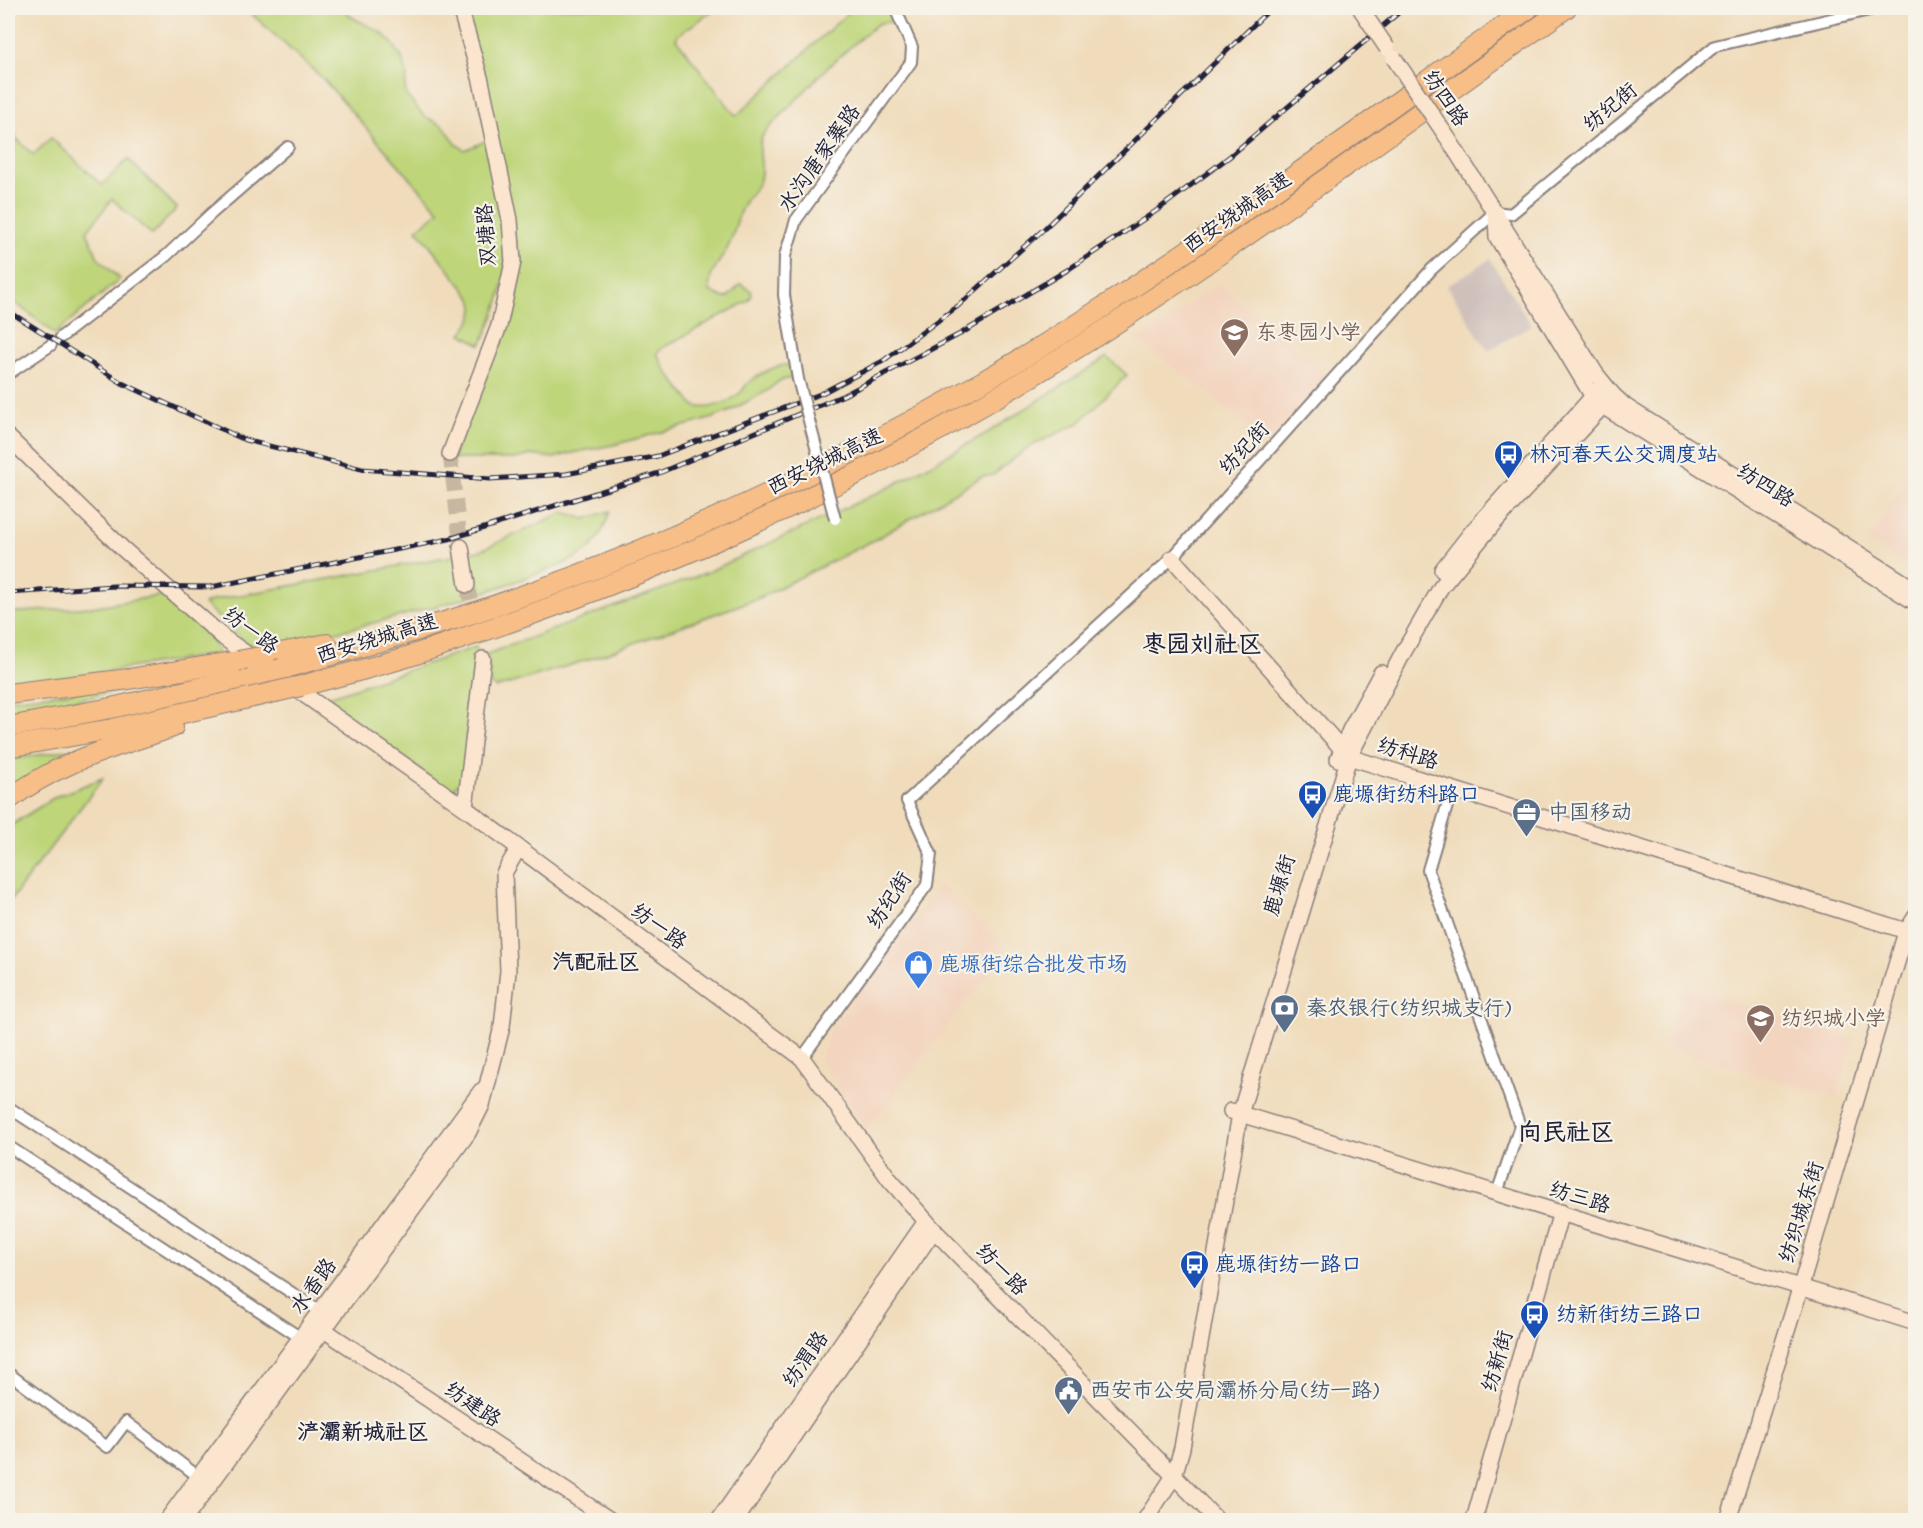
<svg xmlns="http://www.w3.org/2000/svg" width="1923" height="1528" font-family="Mynerve,'LXGW WenKai TC',sans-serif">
<rect width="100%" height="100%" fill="#f7f3e8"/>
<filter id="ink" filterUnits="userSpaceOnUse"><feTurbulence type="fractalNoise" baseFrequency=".0167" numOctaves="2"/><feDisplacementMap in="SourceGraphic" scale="12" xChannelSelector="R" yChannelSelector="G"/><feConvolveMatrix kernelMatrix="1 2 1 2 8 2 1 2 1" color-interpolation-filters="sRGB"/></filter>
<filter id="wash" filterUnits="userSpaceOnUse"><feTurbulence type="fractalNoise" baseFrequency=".008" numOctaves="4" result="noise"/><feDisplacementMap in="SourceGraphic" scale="24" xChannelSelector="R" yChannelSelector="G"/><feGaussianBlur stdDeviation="1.35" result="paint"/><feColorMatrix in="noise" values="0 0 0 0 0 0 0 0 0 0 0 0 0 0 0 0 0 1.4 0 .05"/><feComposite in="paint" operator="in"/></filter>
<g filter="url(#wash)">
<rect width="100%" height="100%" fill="#f0dcbb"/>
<g fill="#f3d4bf">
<path d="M1218,283L1330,375L1269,441L1139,341Z"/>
<path d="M1915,468V571L1868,540Z"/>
<path d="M939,885L1008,949L866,1130L820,1060L830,1031Z"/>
<path d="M1684,986L1854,1039L1836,1098L1665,1047Z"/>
</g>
<path fill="#cfc0bb" d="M1490,259L1531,325L1488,351L1447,286Z"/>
<g fill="#bed579" stroke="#707c5a" stroke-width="1.5">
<path d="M245,8H340L355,19L381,32L393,44L403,60L407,76L405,89L407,96L424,116L444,126L456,144L465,150L486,141C497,183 511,230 505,274C502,298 491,323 481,345L462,334C469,323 478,313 472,299L417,229L439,211L323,79Z"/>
<path d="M460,8H717L678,35L676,39L736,116L853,8H891L894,18L891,22L879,23L865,34L828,67L764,133C754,149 766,165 759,182C755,190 747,197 743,205C737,217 735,232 729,245C723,259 706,274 710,291L724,298L728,297L741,284L751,291L752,295L748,301L662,348L657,353L665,369L693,405C706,412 731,402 741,392C744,389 745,386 747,384C754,376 780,363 790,365L794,370L791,378L779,381L767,391L728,412L710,419L613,445L572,453L554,458L531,455L515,459H452L516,277Z"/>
<path d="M8,130L33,155L51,138L102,185L128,159L177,208L152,235L112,199L87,231L98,258L120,279L55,334L8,297Z"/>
<path d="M1107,357L1127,375L1079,423L1029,447L993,475L981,477L878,538L759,598L590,659L496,688L491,685L487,654L708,572L888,488L987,433Z"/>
<path d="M610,511C605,526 600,539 588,550C570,564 546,570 525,578C438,610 346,629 256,652L204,604L214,600L479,551L564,512L585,519Z"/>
<path d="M164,595C183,612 211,629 218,654L44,681L8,683V613L91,607Z"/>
<path d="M476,647L479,656L463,778L451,792L320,700Z"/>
<path d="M183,680L8,712V699Z"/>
<path d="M86,747L85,752L8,793V760Z"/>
<path d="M103,778L8,904V827L55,797Z"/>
</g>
</g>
<g filter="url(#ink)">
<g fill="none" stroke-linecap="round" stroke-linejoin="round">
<g stroke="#c7b7a1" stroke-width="15" stroke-dasharray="15 8" stroke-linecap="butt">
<path d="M450,454L461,547"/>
<path d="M467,585L483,659"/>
</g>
<defs>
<g id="street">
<path d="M61,337L166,256L212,213L288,147"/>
<path d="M8,374L51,345"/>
<path d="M798,379L784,295L785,256L796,220L911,62L912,47L895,8"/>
<path d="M1452,789L1428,870L1520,1126L1497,1193"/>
<path d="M802,1058L927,885L931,854L907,801L1172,558L1432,269L1495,212L1511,214L1715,46L1878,8"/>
<path d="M8,1107L321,1312"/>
<path d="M8,1146L301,1338"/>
<path d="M8,1373L107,1447L126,1422L199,1477"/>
</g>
<g id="secondary">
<path d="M1449,140L1596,374L1613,395L1625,406L1916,590"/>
<path d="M1496,215L1497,237L1596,402L1916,603"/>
<path d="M8,437L122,548L224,638L465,808L802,1058L890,1180L934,1230L1217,1520"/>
<path d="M450,454L499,326L513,262L510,220L481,81L460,8"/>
<path d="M461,547L467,585"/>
<path d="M1172,558L1349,757L1916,934"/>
<path d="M1442,570L1471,533L1604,384"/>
<path d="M1338,759L1350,730L1381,673"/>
<path d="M465,808L483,659"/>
<path d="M1231,1111L1916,1323"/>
<path d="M315,1324L610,1520"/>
<path d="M167,1520L481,1091"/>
<path d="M184,1520L468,1133L482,1105L502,1027L508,971L504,873L518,849"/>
<path d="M719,1520L926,1221"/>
<path d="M736,1520L934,1230"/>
<path d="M1145,1520L1174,1476L1182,1448L1240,1114L1349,757L1403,653L1441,587L1494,523L1613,395"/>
<path d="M1474,1520L1561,1212"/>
<path d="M1728,1520L1800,1289L1906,932L1916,916"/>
</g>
<g id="highway">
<path d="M265,656L327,644"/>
<path d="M281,669C345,651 409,634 473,613C649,554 819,475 980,383C1059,338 1134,287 1209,236C1317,161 1422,84 1529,8"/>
<path d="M301,686C338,676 376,667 413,655C473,635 533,615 591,592C729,539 863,475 990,401C1191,283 1377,142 1566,8"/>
<path d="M8,694L129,679L238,661"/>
<path d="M8,727L111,708L256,675"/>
<path d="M8,747L112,729L275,692"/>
<path d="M8,800C59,761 113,748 173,727"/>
</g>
</defs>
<use href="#street" stroke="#897f7b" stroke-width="14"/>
<use href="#secondary" stroke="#897f7b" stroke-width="18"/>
<use href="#highway" stroke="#897f7b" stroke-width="22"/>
<use href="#street" stroke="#fff" stroke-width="10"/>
<use href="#secondary" stroke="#fce5cf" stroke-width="15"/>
<use href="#highway" stroke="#f7be87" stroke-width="20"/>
<defs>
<g id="rail">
<path d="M8,308L13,314L122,383L245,440L362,469L490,479L566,474L658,456L820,394L883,361L958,306L1045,228L1271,8"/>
<path d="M8,593L114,586L211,587L449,539L659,473L844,395L962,333L1069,269L1156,211L1229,157L1404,8"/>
</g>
</defs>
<use href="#rail" stroke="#22223b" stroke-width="5"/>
<use href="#rail" stroke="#f7f3e8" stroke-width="3" stroke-dasharray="9" stroke-linecap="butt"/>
<defs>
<path id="street-bridge" d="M798,379L835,519"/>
<g id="secondary-bridge">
<path d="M1360,8L1387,48"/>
<path d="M1394,58L1449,140"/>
</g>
<g id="highway-bridge">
<path d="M238,661L265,656"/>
<path d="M256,675L281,669"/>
<path d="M275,692L301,686"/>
</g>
</defs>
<use href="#street-bridge" stroke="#897f7b" stroke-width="14" stroke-linecap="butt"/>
<use href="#secondary-bridge" stroke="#897f7b" stroke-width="18" stroke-linecap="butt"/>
<use href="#highway-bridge" stroke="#897f7b" stroke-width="22" stroke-linecap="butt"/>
<use href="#street-bridge" stroke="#fff" stroke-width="10"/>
<use href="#secondary-bridge" stroke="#fce5cf" stroke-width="15"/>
<use href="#highway-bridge" stroke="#f7be87" stroke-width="20"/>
</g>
</g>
<defs>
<symbol id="school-pin" viewBox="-11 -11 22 30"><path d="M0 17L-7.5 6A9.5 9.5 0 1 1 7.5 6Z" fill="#8d6e63" stroke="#f7f3e8"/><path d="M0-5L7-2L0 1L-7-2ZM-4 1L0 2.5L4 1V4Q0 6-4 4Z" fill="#fff"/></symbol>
<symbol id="bus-pin" viewBox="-11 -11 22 30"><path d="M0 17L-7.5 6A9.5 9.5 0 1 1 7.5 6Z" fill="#1a4fb4" stroke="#f7f3e8"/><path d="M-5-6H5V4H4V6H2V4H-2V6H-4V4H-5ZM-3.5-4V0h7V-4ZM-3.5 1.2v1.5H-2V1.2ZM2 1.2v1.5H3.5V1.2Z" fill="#fff"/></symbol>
<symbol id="office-pin" viewBox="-11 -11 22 30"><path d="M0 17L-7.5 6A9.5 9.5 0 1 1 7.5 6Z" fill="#5c6f8a" stroke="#f7f3e8"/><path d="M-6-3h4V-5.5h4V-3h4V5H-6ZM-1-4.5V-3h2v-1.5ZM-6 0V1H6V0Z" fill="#fff"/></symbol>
<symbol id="shop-pin" viewBox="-11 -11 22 30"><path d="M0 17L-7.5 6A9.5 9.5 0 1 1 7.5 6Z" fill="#3f7fe0" stroke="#f7f3e8"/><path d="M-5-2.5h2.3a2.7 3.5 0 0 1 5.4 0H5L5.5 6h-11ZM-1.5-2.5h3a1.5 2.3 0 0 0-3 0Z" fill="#fff"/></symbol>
<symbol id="bank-pin" viewBox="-11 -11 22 30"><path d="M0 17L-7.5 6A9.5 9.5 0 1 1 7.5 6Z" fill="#5c6f8a" stroke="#f7f3e8"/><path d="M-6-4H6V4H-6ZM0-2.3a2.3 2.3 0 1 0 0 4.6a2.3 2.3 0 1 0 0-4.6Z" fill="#fff"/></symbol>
<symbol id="civic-pin" viewBox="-11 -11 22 30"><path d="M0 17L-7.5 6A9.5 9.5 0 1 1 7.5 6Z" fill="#5c6f8a" stroke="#f7f3e8"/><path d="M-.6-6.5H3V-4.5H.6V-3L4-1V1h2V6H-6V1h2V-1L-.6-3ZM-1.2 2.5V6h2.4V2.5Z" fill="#fff"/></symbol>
</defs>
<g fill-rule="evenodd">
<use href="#school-pin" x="1218" y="316" width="33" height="45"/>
<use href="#bus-pin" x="1492" y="438" width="33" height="45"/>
<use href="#bus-pin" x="1296" y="778" width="33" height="45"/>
<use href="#office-pin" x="1510" y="796" width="33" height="45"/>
<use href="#shop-pin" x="902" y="948" width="33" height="45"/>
<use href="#bank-pin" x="1268" y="992" width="33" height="45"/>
<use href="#school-pin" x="1744" y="1002" width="33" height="45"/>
<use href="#bus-pin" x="1178" y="1248" width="33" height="45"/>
<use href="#bus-pin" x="1518" y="1298" width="33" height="45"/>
<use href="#civic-pin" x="1052" y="1374" width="33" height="45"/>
</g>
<g text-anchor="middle" stroke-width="4.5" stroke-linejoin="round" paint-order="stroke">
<g font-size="21" fill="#22223b" stroke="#f7f3e8">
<text transform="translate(1446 98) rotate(56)" y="7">纺四路</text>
<text transform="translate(1610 107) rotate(-40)" y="7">纺纪街</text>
<text transform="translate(819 158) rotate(-55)" y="7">水沟唐家寨路</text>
<text transform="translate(1237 212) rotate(-35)" y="7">西安绕城高速</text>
<text transform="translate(486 235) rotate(-94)" y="7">双塘路</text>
<text transform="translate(1244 448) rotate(-48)" y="7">纺纪街</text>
<text transform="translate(825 461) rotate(-26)" y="7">西安绕城高速</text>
<text transform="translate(1766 485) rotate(32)" y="7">纺四路</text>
<text transform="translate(251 630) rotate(37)" y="7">纺一路</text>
<text transform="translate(377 638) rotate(-17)" y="7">西安绕城高速</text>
<text transform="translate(1408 753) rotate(17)" y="7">纺科路</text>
<text transform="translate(1279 885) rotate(-73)" y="7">鹿塬街</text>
<text transform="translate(889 900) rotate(-57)" y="7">纺纪街</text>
<text transform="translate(659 926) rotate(36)" y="7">纺一路</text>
<text transform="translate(1580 1197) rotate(17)" y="7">纺三路</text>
<text transform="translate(1801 1212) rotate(-73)" y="7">纺织城东街</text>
<text transform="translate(1002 1269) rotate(46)" y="7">纺一路</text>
<text transform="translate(313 1286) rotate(-54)" y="7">水香路</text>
<text transform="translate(805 1359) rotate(-55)" y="7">纺渭路</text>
<text transform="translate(1497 1361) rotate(-74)" y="7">纺新街</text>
<text transform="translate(473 1404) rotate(34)" y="7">纺建路</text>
</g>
<g font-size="21" fill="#785e54" stroke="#f7f3e8" text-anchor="start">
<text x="1256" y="339">东枣园小学</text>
<text x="1781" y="1025">纺织城小学</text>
</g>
<g font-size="21" fill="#164399" stroke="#f7f3e8" text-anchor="start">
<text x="1529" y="461">林河春天公交调度站</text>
<text x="1333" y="801">鹿塬街纺科路口</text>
<text x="1215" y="1271">鹿塬街纺一路口</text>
<text x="1556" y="1321">纺新街纺三路口</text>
</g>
<g font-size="21" fill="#4e5e75" stroke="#f7f3e8" text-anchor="start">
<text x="1548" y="819">中国移动</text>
<text x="1306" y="1015">秦农银行(纺织城支行)</text>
<text x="1090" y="1397">西安市公安局灞桥分局(纺一路)</text>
</g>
<g font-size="21" fill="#366cbe" stroke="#f7f3e8" text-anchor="start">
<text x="939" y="971">鹿塬街综合批发市场</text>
</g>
<g font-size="22" font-weight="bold" fill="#22223b" stroke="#f7f3e8">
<text x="596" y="969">汽配社区</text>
<text x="363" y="1439">浐灞新城社区</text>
</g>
<g font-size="24" font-weight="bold" fill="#22223b" stroke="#f7f3e8">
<text x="1202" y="652">枣园刘社区</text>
<text x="1566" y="1140">向民社区</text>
</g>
</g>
<rect width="1923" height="1528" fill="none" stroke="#f7f3e8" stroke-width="30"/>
</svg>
